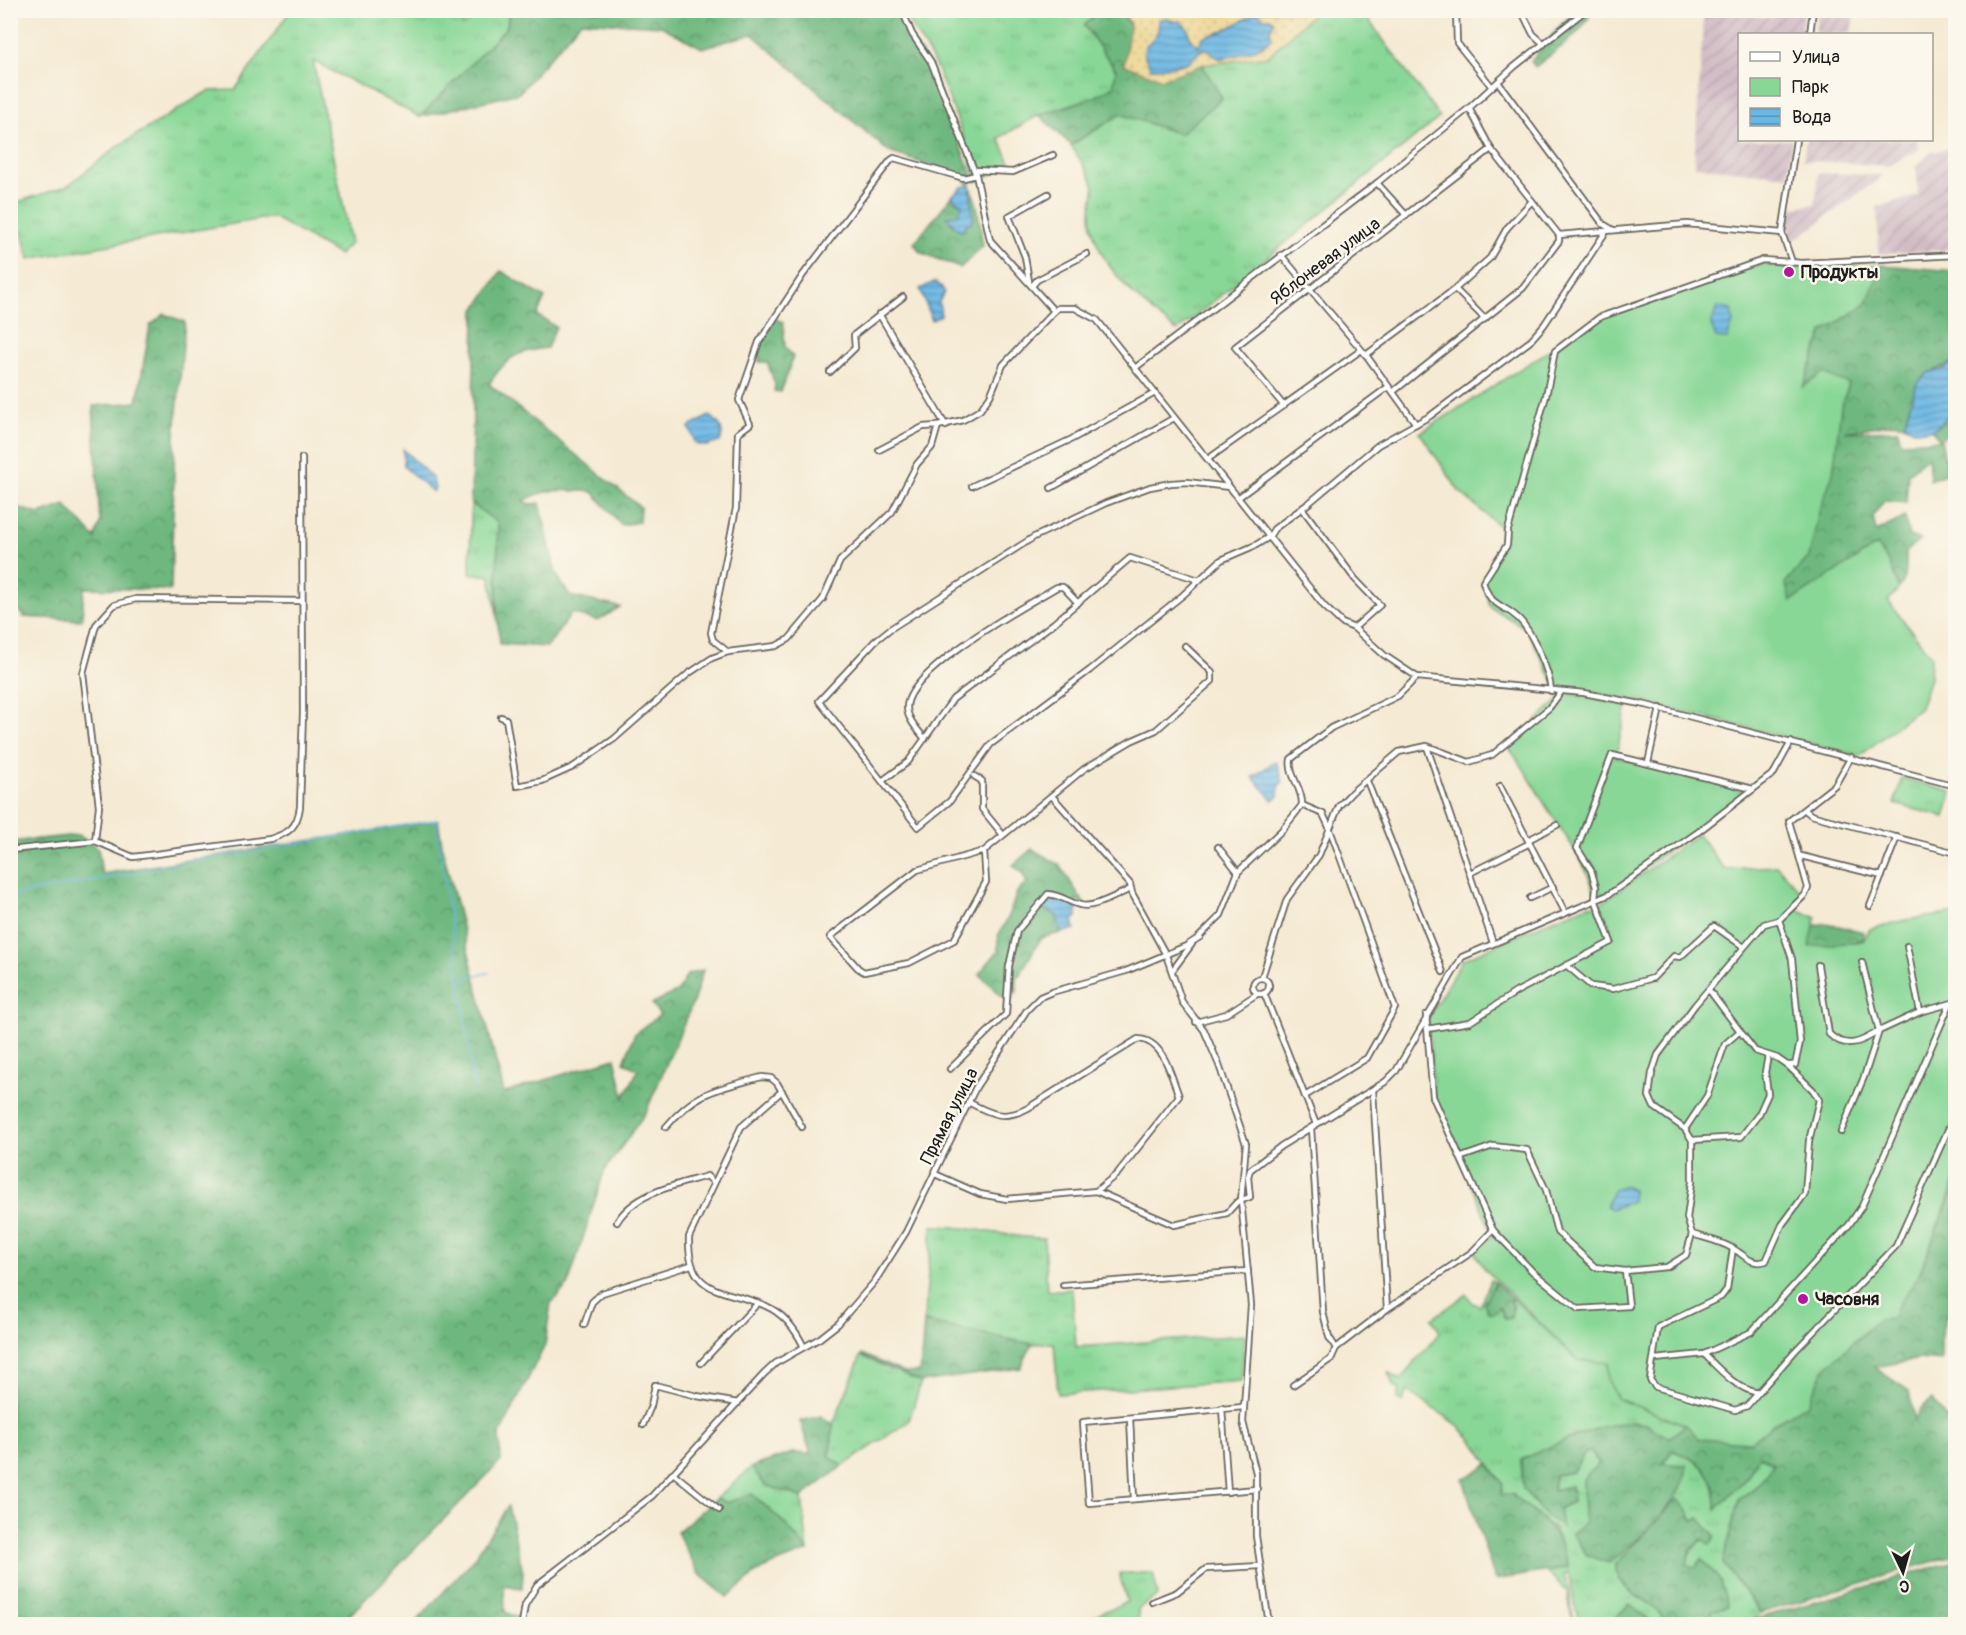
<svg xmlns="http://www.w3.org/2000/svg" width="1966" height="1635" font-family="Pangolin,sans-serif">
<defs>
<pattern id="industrial-furrows" width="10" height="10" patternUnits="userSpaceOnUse" patternTransform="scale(1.5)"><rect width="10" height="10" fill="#d2bdc6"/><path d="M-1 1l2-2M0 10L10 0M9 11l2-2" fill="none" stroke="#b4a2aa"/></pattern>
<pattern id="grass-tufts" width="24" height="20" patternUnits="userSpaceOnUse" patternTransform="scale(1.5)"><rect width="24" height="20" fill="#88d796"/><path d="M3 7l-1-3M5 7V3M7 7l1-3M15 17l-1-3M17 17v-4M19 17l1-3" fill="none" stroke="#75b881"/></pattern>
<pattern id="forest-crowns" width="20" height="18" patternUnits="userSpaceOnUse" patternTransform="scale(1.5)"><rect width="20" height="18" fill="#6eb87f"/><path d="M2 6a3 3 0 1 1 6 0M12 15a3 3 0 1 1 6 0" fill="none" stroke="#5a9567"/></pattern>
<pattern id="sand-dots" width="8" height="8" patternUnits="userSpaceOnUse" patternTransform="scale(1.5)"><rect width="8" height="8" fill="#eeda9e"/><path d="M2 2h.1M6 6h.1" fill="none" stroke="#ccba88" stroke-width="1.8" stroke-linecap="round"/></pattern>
<pattern id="water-rules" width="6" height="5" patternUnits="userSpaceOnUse" patternTransform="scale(1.5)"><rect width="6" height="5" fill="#6bb7e4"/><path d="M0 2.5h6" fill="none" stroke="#5794b8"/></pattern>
</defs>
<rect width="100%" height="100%" fill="#fbf7ec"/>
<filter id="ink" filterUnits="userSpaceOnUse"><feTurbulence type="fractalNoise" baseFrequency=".0167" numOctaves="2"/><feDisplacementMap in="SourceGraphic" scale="12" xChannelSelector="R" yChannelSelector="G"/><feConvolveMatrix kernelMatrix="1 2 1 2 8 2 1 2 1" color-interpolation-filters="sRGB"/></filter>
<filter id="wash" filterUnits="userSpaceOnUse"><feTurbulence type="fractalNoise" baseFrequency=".008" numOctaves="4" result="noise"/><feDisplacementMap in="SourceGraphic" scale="24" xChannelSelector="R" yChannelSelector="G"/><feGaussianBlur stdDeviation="1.35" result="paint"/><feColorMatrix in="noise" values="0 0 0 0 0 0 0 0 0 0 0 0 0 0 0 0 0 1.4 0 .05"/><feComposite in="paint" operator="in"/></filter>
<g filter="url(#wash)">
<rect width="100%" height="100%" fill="#f5ead3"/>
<g fill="url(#industrial-furrows)">
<path d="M1704,11H1748V15L1773,18L1775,11H1804L1801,34H1740V140H1792L1788,176L1694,166Z"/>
<path d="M1818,11H1855L1851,34H1815Z"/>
<path d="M1806,140H1919L1918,150L1888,166L1803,160Z"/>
<path d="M1955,147V249L1879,254L1877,207L1918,195L1916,166L1932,152Z"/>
<path d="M1819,173L1884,175L1792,242L1787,225L1791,208L1815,204Z"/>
</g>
<g fill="url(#grass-tufts)" stroke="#527a59" stroke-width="1.5">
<path d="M424,10L431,18L440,11H459L463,26L485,11H509L507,27L420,117L313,61L351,243L339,255L273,217L29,259L14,203L67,186L118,146L208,91L235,90L290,11Z"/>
<path d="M904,11H1100L1085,25L1116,70L1113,87L1095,97L1039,115L999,138L1011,165L976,182C967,143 951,101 934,63C926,45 910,30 904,11Z"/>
<path d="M1316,11H1362L1440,117L1177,331C1143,306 1093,263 1091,217C1090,208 1094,199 1094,190C1094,177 1077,157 1071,145L1121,114L1180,134L1222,98L1202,65L1268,56Z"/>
<path d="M471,503L498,523L497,615L490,576L470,573Z"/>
<path d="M1902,778L1952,792L1945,817L1894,804Z"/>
<path d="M932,1226C970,1225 1006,1238 1044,1238L1047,1291L1072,1289L1076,1347L1245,1335L1241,1381L1058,1394L1054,1343L1032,1344L924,1322Z"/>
<path d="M1491,1280L1495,1282L1484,1303L1513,1308L1511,1297L1578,1360L1608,1362V1380L1618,1399L1686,1425L1669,1438L1643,1424L1521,1460L1523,1489L1545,1515L1573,1502L1571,1486L1553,1490L1555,1475L1572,1472L1584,1454L1591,1451L1599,1463L1583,1479L1584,1523L1630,1546L1678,1491L1662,1464L1673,1451C1703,1461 1717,1475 1716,1509L1748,1476L1759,1456L1774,1463L1760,1483L1739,1500L1723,1563L1761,1613L1753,1620L1775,1624H1715L1710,1611L1703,1559L1696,1567L1686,1565C1691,1547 1697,1539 1715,1536L1699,1518L1693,1520L1687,1509L1677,1500L1616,1564C1615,1586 1637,1596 1652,1606C1658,1611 1663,1618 1668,1624H1653L1630,1604L1608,1624H1579L1569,1573L1564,1575L1570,1593L1573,1624L1567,1591L1547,1572L1568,1568L1555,1530L1512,1494L1501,1495L1503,1484L1474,1442L1454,1422L1407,1391L1402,1402L1398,1399L1399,1388L1393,1386L1389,1373L1400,1380L1440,1332L1432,1319L1467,1294L1472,1303L1480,1306Z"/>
<path d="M861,1356L921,1382L909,1421L843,1466L830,1457L833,1424Z"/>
<path d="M752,1467L765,1485L802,1497L808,1551L784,1523L752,1494L727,1503L717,1498Z"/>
<path d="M1119,1573H1153L1158,1595L1138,1609L1139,1624H1078V1622L1127,1602Z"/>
</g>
<g fill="url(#forest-crowns)" stroke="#456a4e" stroke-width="1.5">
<path d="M509,11H898L910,37L928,62L971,173L970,185L977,205L983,246L960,268L920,252L914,243L953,195L954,200L962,204L961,210L950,222L961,231L965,230L970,185L959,175L889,152L752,34L702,48L661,26L581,21L519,93L420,117L507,27Z"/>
<path d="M1100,11H1121L1162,79L1202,65L1222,98L1180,134L1121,114L1071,145L1039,115L1095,97L1113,87L1116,70L1084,25Z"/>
<path d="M1575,11H1592C1583,34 1554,52 1535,67L1531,61C1546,44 1557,26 1575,11Z"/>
<path d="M1882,265L1955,271V361C1945,368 1933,369 1926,375C1912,386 1910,409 1904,425L1895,423L1844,432L1898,430L1901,442L1940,440L1932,430L1943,422L1955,406V424L1941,440L1948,473L1930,480L1928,457L1908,473L1906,503L1884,501L1873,516L1876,532L1905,517L1909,536L1921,540L1906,551C1906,563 1908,579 1899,588L1889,563L1877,545L1791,602L1785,583L1809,557L1819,512L1833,473L1841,406L1849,384L1803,388L1823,332L1866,304Z"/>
<path d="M501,271L545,298L537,315L556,327L547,348C516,351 506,358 489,384L640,507L639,522L621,525L593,492C564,490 549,487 523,501L531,504L540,503L556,574L570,596L620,607L598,621L572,613L547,647L500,644L497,615L498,523L471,503L475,310Z"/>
<path d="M164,314L185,322L175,436L171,590L84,588L82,620L23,617L11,599V505L39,514L65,505L95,538L100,524L93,406L137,402L150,326Z"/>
<path d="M775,319L783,322L785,347L793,357L781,392L774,391L775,384L767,362H759L758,348Z"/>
<path d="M438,820L443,851L504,1093L615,1058L624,1097L638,1070L624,1062L635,1033L660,1015L652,1004L678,991L687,975L703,970L694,1000L646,1112L604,1172L568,1285L551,1303L545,1345L499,1436L501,1461L341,1624H11L10,842L78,835L98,848L102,874Z"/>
<path d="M1032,849L1060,865L1087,908L1076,899L1077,909L1064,901L1057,916L1061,933L1041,938L1017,979V992L1003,997L979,974L998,951V936L1009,916L1017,892L1027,883L1022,873L1013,865Z"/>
<path d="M1826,923L1864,932L1863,939L1840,947L1804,949L1807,938L1814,926Z"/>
<path d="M1955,1185V1305L1948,1310L1941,1334V1361L1920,1359L1874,1367L1909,1391L1915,1420L1920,1409L1933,1399L1946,1419L1955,1411V1555L1761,1613L1723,1563L1739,1500L1760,1483L1773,1463L1759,1456L1748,1476L1716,1510C1717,1476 1704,1461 1673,1451L1662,1463L1687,1466C1681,1506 1638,1540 1609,1563L1587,1555L1572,1534L1584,1523L1583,1479L1599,1463L1591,1451L1584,1454L1572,1472L1555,1475L1553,1490L1571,1486L1573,1502L1559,1508L1562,1527L1545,1515L1523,1489L1521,1460C1548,1447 1617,1414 1645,1424C1653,1428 1662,1434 1669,1438L1686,1425L1700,1439L1751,1442L1771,1425L1809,1403L1824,1369L1879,1319L1918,1277Z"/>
<path d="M1495,1282C1508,1294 1516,1300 1511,1318L1505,1319L1499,1307L1493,1313L1488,1312L1484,1303Z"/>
<path d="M924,1322L1032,1344L1021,1368L921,1382L861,1356L862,1354L905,1373L920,1372Z"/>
<path d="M821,1416L833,1424L830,1457L843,1466L802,1497L765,1485L752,1467L792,1453L811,1454L800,1421Z"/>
<path d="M1488,1464L1503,1484L1501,1495L1512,1494C1543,1523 1559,1524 1568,1568L1495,1580L1463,1479Z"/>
<path d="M752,1494L784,1523L808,1551L762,1569L727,1597L699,1574L677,1532L717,1498L727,1503Z"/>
<path d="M1677,1499L1687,1509L1693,1520L1699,1518L1715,1536L1710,1545L1702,1539L1690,1549L1687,1565L1696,1567L1702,1559L1719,1579L1728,1606L1711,1611L1715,1624H1668C1663,1618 1658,1611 1652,1606C1637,1596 1615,1586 1616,1564Z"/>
<path d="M508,1506L523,1572L522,1588L504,1585L505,1612L519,1618L518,1624H414L472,1561Z"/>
<path d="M1955,1561V1624H1775L1753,1620Z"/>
<path d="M1630,1604L1653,1624H1608Z"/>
</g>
<path fill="url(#sand-dots)" stroke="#857b5d" stroke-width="1.5" fill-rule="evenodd" d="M1121,11H1316L1268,56L1202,65L1162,79L1124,65L1130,23ZM1250,16L1263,18L1264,46L1220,59L1205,48L1199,50L1190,61L1169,67L1145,46C1155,40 1160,30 1159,19L1168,18L1188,29L1190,38L1198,46C1214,31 1233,29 1250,16Z"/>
<g fill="#88d796" stroke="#527a59" stroke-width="1.5">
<path d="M1764,264L1789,267L1882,265L1866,304L1823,332L1803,387L1823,373L1849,384L1841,406L1833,473L1819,512L1809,557L1785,583L1791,601L1877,545L1889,563L1899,588L1888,601L1931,656L1930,678L1920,707L1860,756L1644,702L1584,691L1557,689L1527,629L1490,607L1483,581L1506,532L1459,491L1420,433L1600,318Z"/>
<path d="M1566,693L1627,705L1616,757L1746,792L1693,833L1607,893L1596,896C1584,858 1566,838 1546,806C1533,785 1524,766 1508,747Z"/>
<path d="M1698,834L1724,869L1777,866L1802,893L1795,908L1816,918L1809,947L1863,941L1870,929L1905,920L1955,913V1181L1918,1277L1896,1308L1893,1318L1879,1319L1824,1369L1809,1403L1771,1425L1751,1442L1700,1439L1686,1425L1618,1399L1608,1380V1363L1578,1360L1485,1269L1474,1252L1493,1235L1434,1098L1428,1018L1462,960L1554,919L1588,905L1597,906Z"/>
</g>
<g fill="url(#water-rules)" stroke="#446a80" stroke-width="1.5">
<path d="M1258,12L1263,18H1270L1274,22L1270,30L1272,38C1257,52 1240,54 1220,59L1205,48C1197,51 1197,56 1190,61C1183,65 1160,69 1151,68L1144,55L1145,46C1155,40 1160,30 1159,19L1168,18L1172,22L1180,21L1188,29L1190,38L1198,46L1203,37L1221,32Z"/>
<path d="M970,185L973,218L971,223L965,224V230L961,231L946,217L959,214L962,204L954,200L953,195L962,187Z"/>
<path d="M934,282L942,287L944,293L939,302L941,315L932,320L920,289Z"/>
<path d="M1717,307L1731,310L1733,322L1727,339L1716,338L1711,325Z"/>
<path d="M1955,361C1956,395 1963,408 1932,430H1914L1904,425L1916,385L1928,373L1944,369Z"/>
<path d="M709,416C720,422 725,430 720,442L706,446L696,444L689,427Z"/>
<path d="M403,449L432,478L435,488L433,492L404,467Z"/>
<path d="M1276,761L1283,782L1279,785L1278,797L1272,800C1267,790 1259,787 1253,777Z"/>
<path d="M1049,898L1064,901L1077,909V917L1073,920L1075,929L1061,933L1057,916L1044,908Z"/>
<path d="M1625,1185L1633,1190L1632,1201L1612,1209L1606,1206L1614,1189Z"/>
</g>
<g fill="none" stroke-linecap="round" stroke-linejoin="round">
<g stroke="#6bb7e4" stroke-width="1.5">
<path d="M10,896L198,860L436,820L475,1089"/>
<path d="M459,983L471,976L489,973"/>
</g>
</g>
</g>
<g filter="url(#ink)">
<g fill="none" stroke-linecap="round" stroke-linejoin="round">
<defs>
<g id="minor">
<path d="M902,10L912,34L931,62L976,175L990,240L1054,311"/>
<path d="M1456,10L1457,43L1492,87"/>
<path d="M1521,10L1533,34L1544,44"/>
<path d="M1810,34L1813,10"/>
<path d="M1498,82L1603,224L1613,230"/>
<path d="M1469,108L1491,149L1559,235L1687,224L1782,233"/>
<path d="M974,170L1013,172L1053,155"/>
<path d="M1377,183L1406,215"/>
<path d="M1281,255L1366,355L1416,424"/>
<path d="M1792,262L1782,233L1796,140"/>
<path d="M1029,281L1025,257L1009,216L1048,194"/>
<path d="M1032,286L1037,280L1087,254"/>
<path d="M1455,289L1485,319"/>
<path d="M879,314L946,426"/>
<path d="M1366,355L1455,289L1490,258L1507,228L1532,201"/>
<path d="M1135,368L1377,183L1469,108L1514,67L1586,10"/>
<path d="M830,372L855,348L854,335L903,297"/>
<path d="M1394,391L1523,288L1559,241V235"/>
<path d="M1284,406L1235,347L1491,149"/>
<path d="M879,450L923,427L938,426"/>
<path d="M1208,459L1360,351"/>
<path d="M972,486L1072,439L1155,393"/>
<path d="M1229,487L1187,482L1171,483L1150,487L1106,503L1034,537L890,629L875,641L819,701L918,827L950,801L991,744L1090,670L1183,595L1221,560L1256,545L1269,537L1274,529L1309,503L1378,445L1430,416L1529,342L1544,325L1605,233"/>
<path d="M1051,488L1174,418"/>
<path d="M1239,497L1388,387"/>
<path d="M1302,508L1355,579L1380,605L1354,628"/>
<path d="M728,652L713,640L711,633L736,508L738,433L750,424L739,400L759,342L803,275L891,160L894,158L964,178L976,175"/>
<path d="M1551,691C1550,672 1532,631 1518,618C1501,602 1491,608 1483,582L1507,545L1508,530L1546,396L1555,351L1600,317L1763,260L1802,263L1956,255"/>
<path d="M501,717L506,719L517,786L542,781L573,767L614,739L688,674L712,658L728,652L776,646L789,639L823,599L840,561L892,512L917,464L932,447L938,426L963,420L980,410L990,396L1003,365L1054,311L1058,308H1075L1097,320L1324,606L1342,623L1354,628L1384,655L1417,677L1584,693L1646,705L1956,786"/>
<path d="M925,739C918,730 907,719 907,707C908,670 1026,605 1057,587H1063L1078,603"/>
<path d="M1427,747L1493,943"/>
<path d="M1648,763L1660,708"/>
<path d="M974,776L982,781V809L1003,835"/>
<path d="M882,781L908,762L953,699L1054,623L1130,558L1199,580"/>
<path d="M1367,781L1443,972"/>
<path d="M1500,786L1565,912"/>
<path d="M1052,796L1130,884L1132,893L1166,955L1182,1002L1204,1030L1219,1065L1246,1144L1241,1200L1251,1305L1243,1422L1256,1473V1536L1269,1624"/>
<path d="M1302,805L1323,814L1329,827L1395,1008L1367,1058L1305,1096"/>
<path d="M1805,810L1811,815L1956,853"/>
<path d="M1528,840L1557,825"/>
<path d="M95,841L99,806L83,673L96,625L114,605L136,599L302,601"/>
<path d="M1218,847L1238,872"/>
<path d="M10,850L95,841L133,857L270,839C289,833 297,828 300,807L303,712L302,458"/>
<path d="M984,851L986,882L954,940L909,963L864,972L858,968L830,937L917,870L984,851L1084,769L1131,741L1156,730L1212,681V672L1185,646"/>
<path d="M1801,856L1882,876"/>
<path d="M1470,873L1530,843"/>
<path d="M1530,898L1553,887"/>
<path d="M1870,906L1897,837"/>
<path d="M1198,938L1221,915L1238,872L1283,829L1302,805C1303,788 1288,776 1291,759L1331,728L1398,696L1417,677"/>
<path d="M1954,943L1956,950"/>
<path d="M1907,946L1920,1012"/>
<path d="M1566,965L1591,986L1613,989L1653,978L1674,956L1680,957L1714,926L1744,947"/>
<path d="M1818,965L1829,1034C1846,1050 1862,1042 1879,1031L1862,962"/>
<path d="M1172,971L1192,944"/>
<path d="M1262,977L1287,899L1319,855L1339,806L1352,792L1399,752L1427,746L1469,762L1492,755L1549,708L1561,692"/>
<circle cx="1261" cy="986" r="8"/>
<path d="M1709,990L1755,1051L1777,1058L1787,1065"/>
<path d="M1264,993L1316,1124"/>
<path d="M1426,1015L1433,1097L1493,1230L1533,1272L1578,1309L1629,1306L1625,1271"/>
<path d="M1196,1022L1226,1014L1257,994"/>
<path d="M1427,1029L1470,1022L1516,992L1611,942L1595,899L1596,887L1591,870L1577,848L1612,755L1753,789"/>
<path d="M950,1069L1006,1014L1009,966L1017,931L1048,894C1064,896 1067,902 1080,905C1094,909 1118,894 1131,889"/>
<path d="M782,1091L741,1127L689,1237C687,1297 725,1288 766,1306C784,1314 796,1330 804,1347"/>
<path d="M1373,1091L1387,1309"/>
<path d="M968,1102C991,1114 1004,1121 1028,1108L1138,1039C1164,1040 1171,1076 1179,1096L1117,1174L1096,1191"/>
<path d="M666,1127C697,1090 718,1089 762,1077L771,1078L777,1083L802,1127"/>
<path d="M1311,1128L1323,1312L1329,1337L1336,1348"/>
<path d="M1685,1129L1707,1096L1725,1044L1740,1031"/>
<path d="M1841,1132L1864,1077L1879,1031L1920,1012L1956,1002"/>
<path d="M1692,1140L1741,1137L1759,1114L1768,1094L1765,1072L1768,1056"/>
<path d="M1462,1157L1493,1146L1527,1150L1546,1190L1557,1232L1595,1267L1625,1271L1667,1267L1686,1255L1692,1234L1687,1218L1692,1182V1140L1685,1129L1654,1107L1649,1096L1652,1073L1658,1055L1695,1005L1764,924L1779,920"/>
<path d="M935,1174L980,1194L1007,1199L1096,1191L1174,1225L1227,1213L1237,1202L1250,1197L1248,1177L1250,1170L1281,1146L1385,1082L1396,1071L1462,957L1608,895L1698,832L1774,773L1791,742"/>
<path d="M617,1222C634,1193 676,1185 707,1176L714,1183"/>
<path d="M1692,1234C1705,1238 1720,1241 1732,1248C1744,1254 1750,1266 1766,1261L1782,1225L1805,1194L1809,1141L1819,1100L1813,1090L1787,1065H1795L1800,1042L1792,959L1779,920L1805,895L1808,888L1789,821L1835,785L1851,757"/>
<path d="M1733,1248L1727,1289L1721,1297L1658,1327L1650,1380L1656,1387L1735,1410L1747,1406L1758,1393"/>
<path d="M1063,1285L1248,1271"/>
<path d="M584,1325L592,1302L602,1293L691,1265"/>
<path d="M1704,1354C1720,1370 1735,1388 1758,1393L1795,1351L1896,1246L1956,1112"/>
<path d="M1655,1359L1704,1354L1751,1332L1849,1225L1862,1206L1950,1004"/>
<path d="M701,1363L758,1303"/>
<path d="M1293,1385L1331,1359L1336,1348L1387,1309L1472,1252L1493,1230"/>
<path d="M1243,1407L1083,1422L1089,1503L1257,1489"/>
<path d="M1222,1408L1228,1492"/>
<path d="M1130,1418L1134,1499"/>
<path d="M643,1425L651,1406L655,1385L697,1396L738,1403"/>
<path d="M673,1473L719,1510"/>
<path d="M1152,1602L1177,1592L1206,1569L1260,1566"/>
<path d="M522,1624L525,1605L537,1585L652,1496L764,1374L776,1363L820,1338L838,1324L875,1281L906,1232L976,1087L1027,1010L1040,997L1052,992L1126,971L1186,946L1200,937"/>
</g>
</defs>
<use href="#minor" stroke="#68645c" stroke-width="8"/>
<use href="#minor" stroke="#fff" stroke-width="4.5"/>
</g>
</g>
<g fill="#b5179e" stroke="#fbf7ec" stroke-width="2">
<circle cx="1789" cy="272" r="6"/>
<circle cx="1803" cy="1299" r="6"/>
</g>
<g text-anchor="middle" stroke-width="5" stroke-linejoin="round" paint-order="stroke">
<g font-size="18" fill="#1c1c1c" stroke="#fbf7ec">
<text transform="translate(1325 261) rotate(-37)" y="6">Яблоневая улица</text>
<text transform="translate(949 1116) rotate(-63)" y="6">Прямая улица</text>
</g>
<g font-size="18" font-weight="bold" fill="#1c1c1c" stroke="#fbf7ec" text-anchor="start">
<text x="1801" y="278">Продукты</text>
<text x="1815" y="1305">Часовня</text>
</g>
</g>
<rect width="1966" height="1635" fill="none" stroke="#fbf7ec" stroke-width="36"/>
<rect x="1738" y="33" width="195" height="108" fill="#fbf7ec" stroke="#a29f99" stroke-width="1.5"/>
<rect x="1750" y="52" width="30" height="9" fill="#ffffff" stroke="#a29f99" stroke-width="1.5"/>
<text x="1792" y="63" font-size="18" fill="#1c1c1c">Улица</text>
<rect x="1750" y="78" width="30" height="18" fill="#88d796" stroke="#a29f99" stroke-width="1.5"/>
<text x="1792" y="93" font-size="18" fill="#1c1c1c">Парк</text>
<rect x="1750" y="108" width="30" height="18" fill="url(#water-rules)" stroke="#a29f99" stroke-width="1.5"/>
<text x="1792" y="123" font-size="18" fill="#1c1c1c">Вода</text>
<g transform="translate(1903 1572) rotate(175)" stroke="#fbf7ec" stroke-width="4.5" paint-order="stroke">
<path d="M0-4.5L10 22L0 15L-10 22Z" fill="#1c1c1c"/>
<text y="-9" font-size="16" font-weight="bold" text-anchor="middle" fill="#1c1c1c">С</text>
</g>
</svg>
